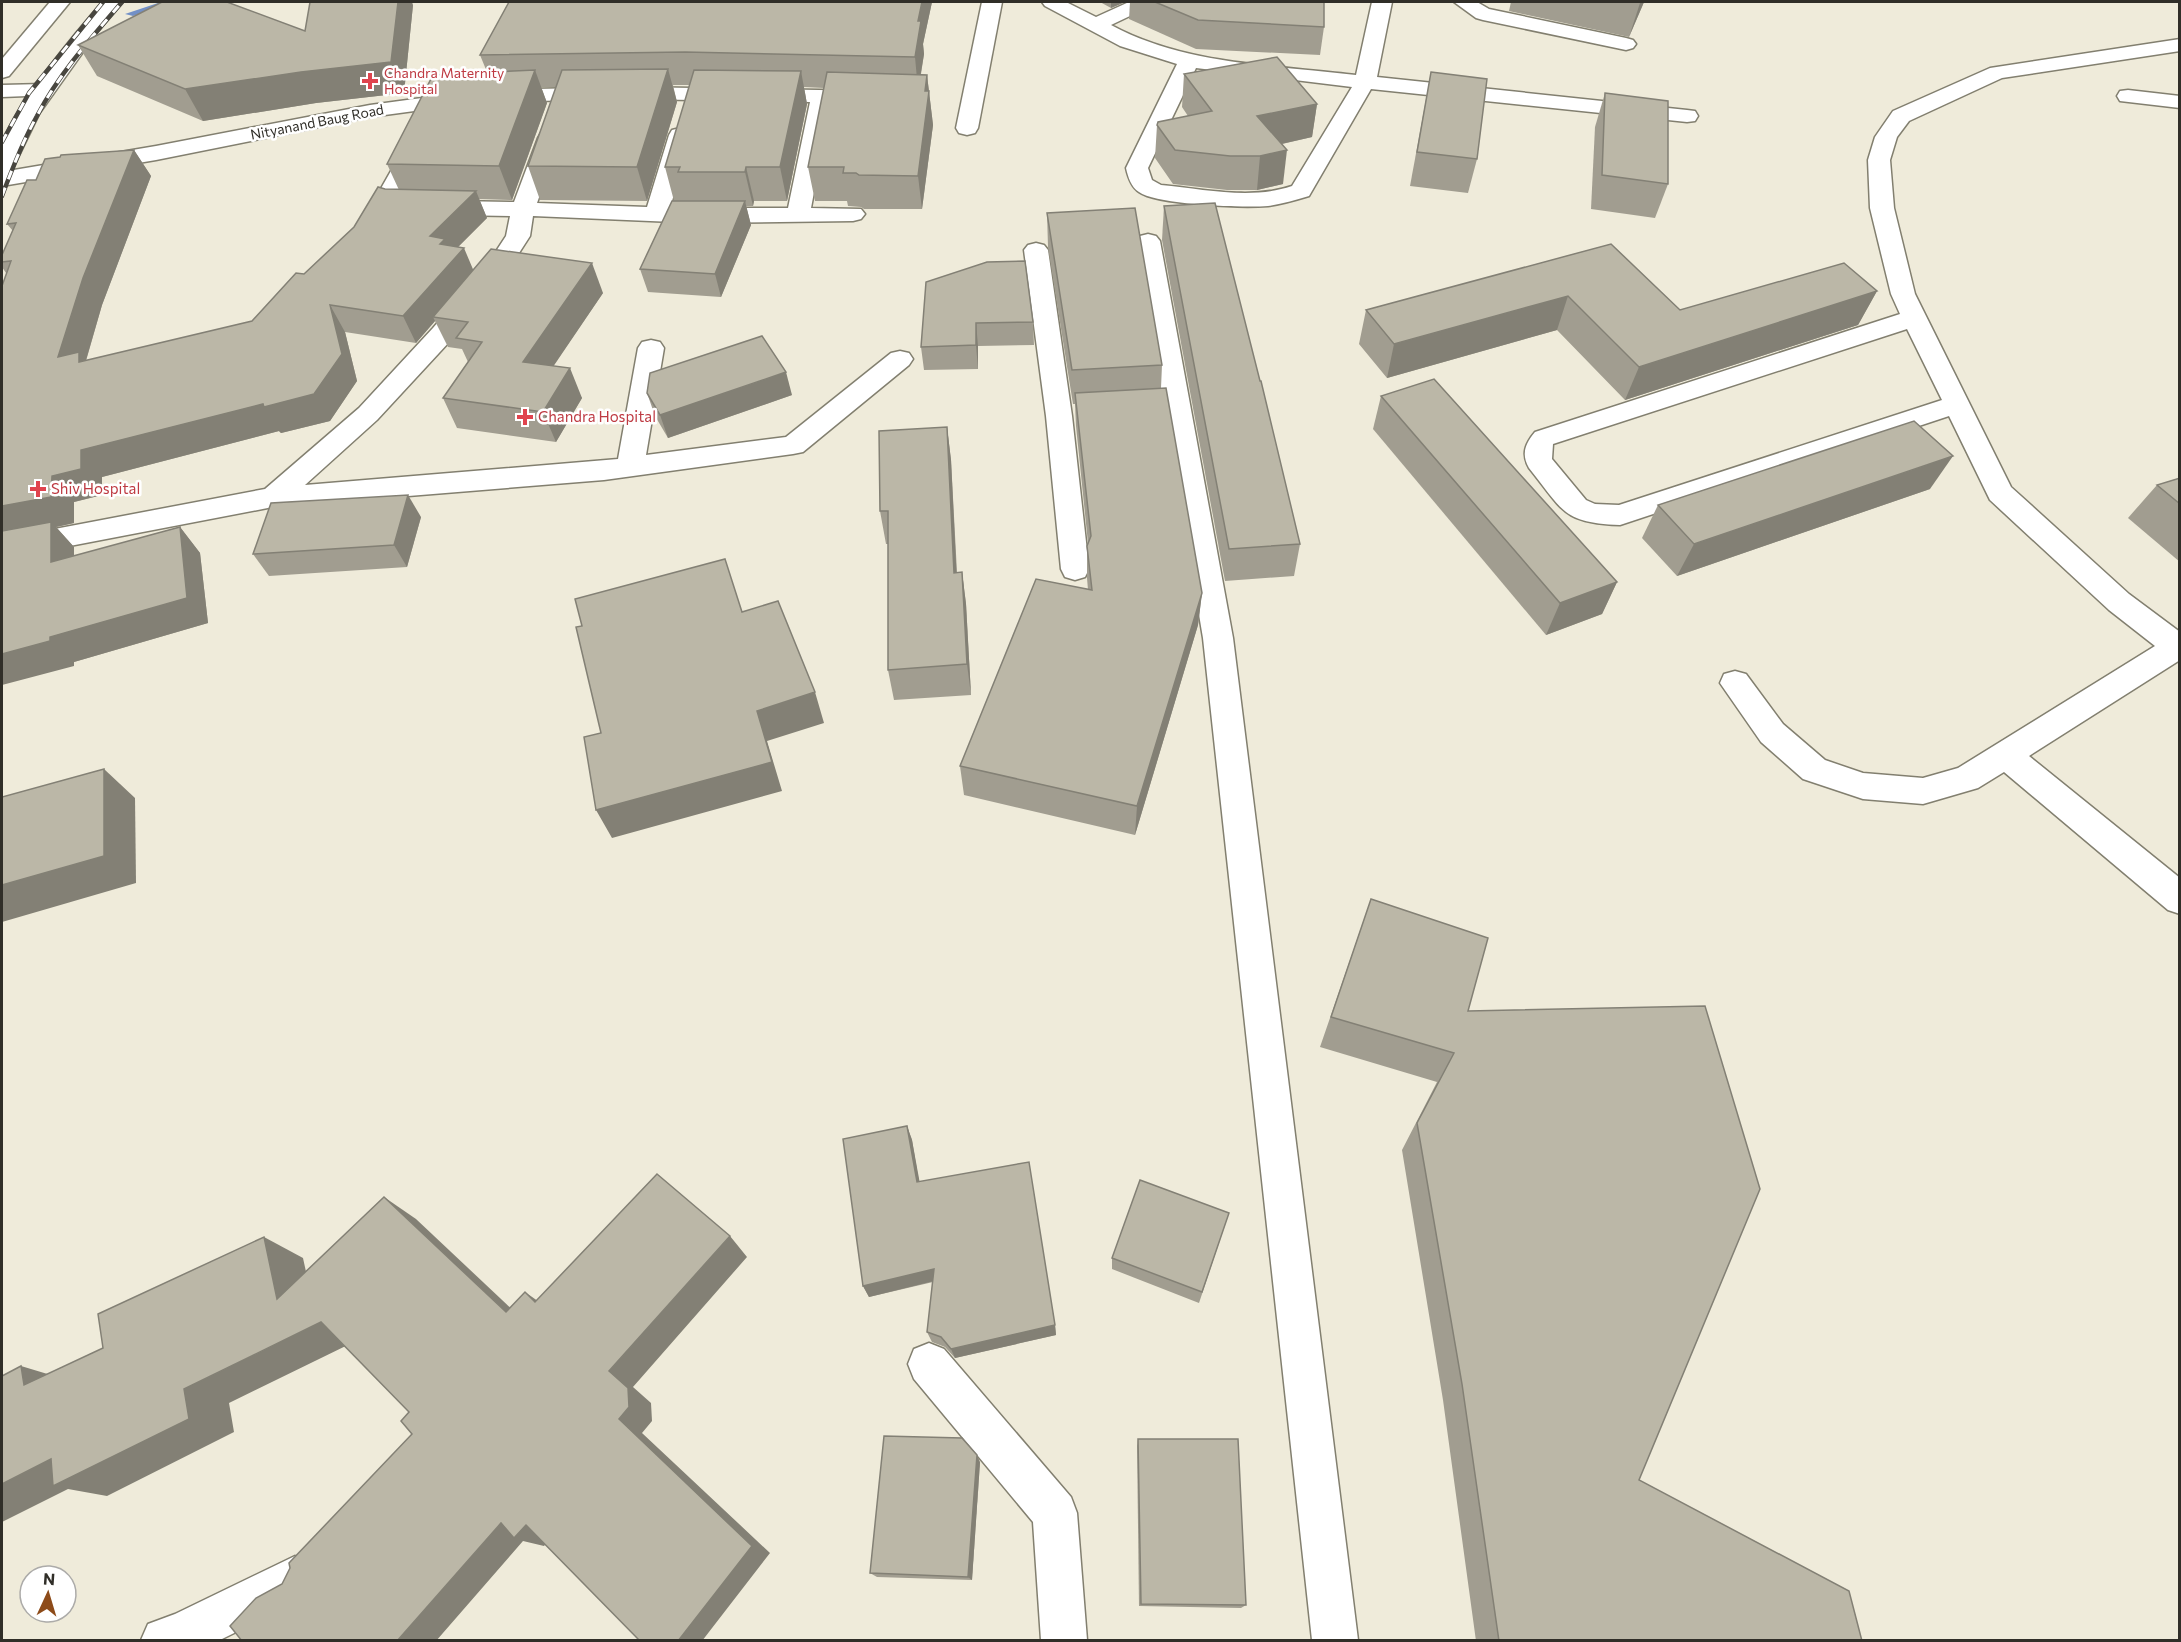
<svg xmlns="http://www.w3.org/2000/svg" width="2181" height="1642" font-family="Commissioner,sans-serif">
<rect width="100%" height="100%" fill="#efebda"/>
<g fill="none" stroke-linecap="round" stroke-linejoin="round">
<path fill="#7290c7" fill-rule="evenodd" d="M161,2H174L133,16L125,14Z"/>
<defs>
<g id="minor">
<path d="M982,2H1002L978,128L975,133L967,135L959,133L956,128Z"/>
<path d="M1042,2H1066L1096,17L1129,2H1154L1151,6L1111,25C1185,65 1274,65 1356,75L1372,2H1392L1377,77L1687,110L1695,111L1698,116L1695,121L1687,122L1371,89L1309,196C1296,200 1282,204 1268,206C1244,208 1157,205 1139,192C1131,187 1128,177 1126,168L1177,64L1120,46L1045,6ZM1196,68L1352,87L1292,186C1251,200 1204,189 1161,185L1152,180L1148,168Z"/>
<path d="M1454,2H1477L1489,9L1626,38L1633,40L1636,44L1633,48L1626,50L1483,20L1476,18Z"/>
<path d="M2180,39V51L2002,78L1909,121L1897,137L1890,160L1894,208L1915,294L2011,487L2129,594L2180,632V660L2029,756L2180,878V914L2168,910L2004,772L1978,788L1923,804L1863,799L1803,779L1761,742L1720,683L1724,674L1735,671L1746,674L1783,724L1825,760L1863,773L1923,778L1958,768L2155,646L2109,610L1990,500L1949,416L1620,525C1562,523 1563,510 1529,468C1521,454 1525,444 1535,432L1900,314L1891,294L1870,208L1868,160L1875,137L1893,111L1990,68ZM1907,329L1942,400L1619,505L1595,504L1586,500L1552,459L1553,444Z"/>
<path d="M44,84L52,85L55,90L52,95L2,97V85Z"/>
<path d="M636,87L876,91L879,96L876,101L831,102L811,208L861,209L865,214L861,219L853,221L697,223L533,216L530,236L510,267L451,340L377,420L305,485L618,459L638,348L642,342L651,340L660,342L664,348L646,455L786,437L891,353L900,351L909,353L913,359L909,365L803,452L793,454L604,480L273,507L2,559V539L265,489L359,408L433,328L489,262L506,236L510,216L398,214L380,208L376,203L379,192L409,139L417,137L425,139L428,144L401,192V200L514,202L538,138L541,133L549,131L557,133L560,138L537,203L647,207L669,135L672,130L680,128L688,130L691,135L670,208H788L810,102L636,99L481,102L370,117L156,160L2,186V172L156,146L370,105L481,90Z"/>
<path d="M2128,90L2180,96V108L2120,101L2117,96L2120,91Z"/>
<path d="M1148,234L1156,236L1160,241L1233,638L1358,1640H1312L1203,638L1136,241L1140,236Z"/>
<path d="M1036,243L1044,245L1048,250L1072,416L1089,569L1085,577L1075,580L1065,577L1061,569L1046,416L1024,250L1028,245Z"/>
<path d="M929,1343L944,1349L1071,1497L1077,1513L1087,1640H1041L1033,1522L914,1379L908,1364L914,1349Z"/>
<path d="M295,1556L311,1563L318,1579L311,1595L220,1640H141L148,1624L175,1614Z"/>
</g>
<g id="major">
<path d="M50,2H70L9,76L2,78V59Z"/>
<path d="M103,2H123L98,31L39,114L10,174L2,176C2,167 0,156 2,147C7,115 79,28 103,2Z"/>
</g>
</defs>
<use href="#minor" stroke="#827f6f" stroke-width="3"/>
<use href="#major" stroke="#827f6f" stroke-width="3"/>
<use href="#minor" fill="#fff" fill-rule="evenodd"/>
<use href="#major" fill="#fff" fill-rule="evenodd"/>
<defs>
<g id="rail">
<path d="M2,142L29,93L103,2"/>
<path d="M2,196C12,169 23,141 37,116C59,74 91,38 122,2"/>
</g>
</defs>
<use href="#rail" stroke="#48463f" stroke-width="4.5"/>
<use href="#rail" stroke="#fff" stroke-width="3" stroke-dasharray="9" stroke-linecap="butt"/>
</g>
<g fill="#a19d90">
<path d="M509,2H932L923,44L924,54L921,74L927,75L933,125L922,209H864L861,207L848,206L847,201H815L808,167L824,88L804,87L807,104L787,201H754L753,206H746L751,225L721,297L648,292L640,269L674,201L665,167L690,85H673L677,102L647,201L540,200L528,166L556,87H541L547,103L512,200L479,199L487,218L458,247L473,270L603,293L553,366L582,398L556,442L457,428L443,398L468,362L462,349L448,347L435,321L416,343L345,332L357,381L330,421L281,433L279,431L102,477V495L74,502V523L56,527L74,547V556L180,527L200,553L208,623L74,662V666L6,273L2,267V255L13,231L7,224L36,180L60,157L134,150L151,176L102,305L86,361L252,321L304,274L354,227L385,189L399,190L387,164L487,72L480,55Z"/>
<path d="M1100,2H1125L1111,8Z"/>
<path d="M1130,2H1324V27L1320,55L1196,49L1129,19Z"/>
<path d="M1511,2H1644L1629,37L1509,11Z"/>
<path d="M413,5L404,93L316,103L203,121L97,76L78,45L305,31Z"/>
<path d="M1431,72L1477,159L1468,193L1410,186Z"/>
<path d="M1184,74L1317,104L1312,137L1282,144L1283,184L1257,190H1227L1173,184L1155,158L1157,125L1188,116L1182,107Z"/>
<path d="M1605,93L1668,184L1655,218L1591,209L1595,127Z"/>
<path d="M1164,206L1300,544L1294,576L1225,581L1162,240Z"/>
<path d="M1047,213L1162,365L1161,388L1202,593L1198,625L1135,835L964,795L960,766L1088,590L1087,578V546L1088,543L1076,426L1075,404H1073L1048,247Z"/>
<path d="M1611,244L1680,310L1877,291L1858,325L1625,400L1557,330L1387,378L1359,344L1366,310Z"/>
<path d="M987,262L1033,322L1034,345L978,346V369L924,370L921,347Z"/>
<path d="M647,393L792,395L668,438L655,416Z"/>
<path d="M1381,396L1617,582L1602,614L1546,635L1373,429Z"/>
<path d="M947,427L951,460L957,572H962L966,604L971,695L894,700L888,670V544H886L880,511Z"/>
<path d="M2180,478V562L2128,518L2157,485Z"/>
<path d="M1930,489L1677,576L1642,538L1658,505Z"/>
<path d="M421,517L407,567L269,576L253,554Z"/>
<path d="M1371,899L1468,1011L1639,1480L1862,1641H1476L1443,1400L1402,1150L1437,1082L1320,1047Z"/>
<path d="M907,1126L912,1140L919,1182L1055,1325L1056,1335L955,1358L945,1347L932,1342L927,1332L933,1282L869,1297L863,1286Z"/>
<path d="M1225,1225L1199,1303L1112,1269V1258Z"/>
<path d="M1138,1439L1246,1605L1241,1608L1139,1606L1137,1446Z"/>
<path d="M980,1462L972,1580L877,1577L870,1573Z"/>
</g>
<g fill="#838075">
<path d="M398,2H412L413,5L404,93L316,103L203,121L185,89Z"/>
<path d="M922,2H932L923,44L924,54L918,90L915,57L918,21Z"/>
<path d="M1111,2H1125L1111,8Z"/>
<path d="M1641,2H1644L1629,37L1640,3Z"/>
<path d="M668,69L677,102L647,201L637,167Z"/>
<path d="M535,70L547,103L512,200L499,166Z"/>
<path d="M801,71L807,104L787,201L780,167Z"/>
<path d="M927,75L933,125L922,209L918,176L925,91Z"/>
<path d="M1317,104L1312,137L1254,150L1257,116Z"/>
<path d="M134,150L151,176L102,305L86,360L99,379L58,357L83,278Z"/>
<path d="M1287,150L1283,184L1257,190L1260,156Z"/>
<path d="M746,167L754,201L753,206L745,172Z"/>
<path d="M476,191L487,218L452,253L464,248L475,274L433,317L435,321L416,343L403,316L430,236Z"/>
<path d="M745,201L751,225L721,297L715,274Z"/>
<path d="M592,263L603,293L536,392L523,362Z"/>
<path d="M1877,291L1858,325L1625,400L1639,367Z"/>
<path d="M1568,296L1557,330L1387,378L1394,344Z"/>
<path d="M330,305L345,332L357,381L330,421L281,433L279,431L102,477V495L74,502V523L56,527L74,547V588L2,538V506L81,450Z"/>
<path d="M976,323L978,346V369L976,345Z"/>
<path d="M570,368L582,398L556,442L543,412Z"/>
<path d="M786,372L792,395L668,438L660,415Z"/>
<path d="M947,427L951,460L958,604L954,573Z"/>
<path d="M1953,456L1930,489L1677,576L1694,544Z"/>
<path d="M408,495L421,517L407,567L394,545Z"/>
<path d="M180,527L200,553L208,623L74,662V666L2,685V654L50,637Z"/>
<path d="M962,572L966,604L971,695L967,664Z"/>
<path d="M1617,582L1602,614L1546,635L1560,603Z"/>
<path d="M1202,593L1198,625L1135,835L1137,806Z"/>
<path d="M815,692L824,723L767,741L782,791L612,838L596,810L757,711Z"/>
<path d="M104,769L135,798L136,883L2,922V885Z"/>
<path d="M907,1126L912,1140L922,1195L917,1182Z"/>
<path d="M384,1197L416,1219L534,1330L506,1312Z"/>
<path d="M730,1236L747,1257L633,1387L651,1403L652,1421L642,1433L770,1553L702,1641H678L619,1419L609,1371Z"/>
<path d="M264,1237L303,1258L316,1318L277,1299Z"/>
<path d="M934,1269L938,1280L869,1297L863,1286Z"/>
<path d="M525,1292L552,1311L535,1302Z"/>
<path d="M321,1322L358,1340L229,1403L234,1432L107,1496L68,1489L2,1522V1484L51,1459L184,1389Z"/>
<path d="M1055,1325L1056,1335L955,1358L951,1349Z"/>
<path d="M21,1366L74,1382L24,1385Z"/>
<path d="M977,1455L980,1462L972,1580L968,1577Z"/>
<path d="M501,1523L526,1525L555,1533L544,1546L523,1541L436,1641H397Z"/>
</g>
<g fill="#bbb7a7" stroke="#838075" stroke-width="1.5">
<path d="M162,2H227L305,31L310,2H398L391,62L301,72L185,89L78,45Z"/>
<path d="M509,2H922L918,21H921L915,57L685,52L480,55Z"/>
<path d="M1155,2H1324V27L1198,20Z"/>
<path d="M1277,57L1317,104L1257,116L1287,150L1260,156H1230L1175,150L1157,125L1158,122L1212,111L1184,74Z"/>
<path d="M668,69L637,167L528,166L562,70Z"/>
<path d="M535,70L499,166L387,164L433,75Z"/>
<path d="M694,70L801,71L780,167H746L745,172H678L680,167H665Z"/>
<path d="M827,72L927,75L925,91H929L918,176L859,175L856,173H843L844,167H808Z"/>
<path d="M1431,72L1487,79L1477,159L1417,152Z"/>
<path d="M1605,93L1668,101V184L1602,175Z"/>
<path d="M134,150L83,278L58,357L79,352V362L252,321L296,273L304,274L354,227L378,187L385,189L476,191L430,236L445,239L440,244L464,248L403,316L330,305L342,354L314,394L264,407L263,404L81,450V469L52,476L51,497L2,506V286L11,261L2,262V255L16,223L7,224L27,180H36L45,159L60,157L61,155Z"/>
<path d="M672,201H745L715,274L640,269Z"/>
<path d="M1215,203L1260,381H1261L1300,544L1229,549L1164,206Z"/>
<path d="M1135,208L1162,365L1072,370L1047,213Z"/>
<path d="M1611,244L1680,310L1844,263L1877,291L1639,367L1568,296L1394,344L1366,310Z"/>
<path d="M491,249L592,263L523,362L570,368L543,412L443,398L482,342L456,338L468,322L433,317Z"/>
<path d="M1025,261L1033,322L976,323V345L921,347L926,282L987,262Z"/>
<path d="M762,336L786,372L660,415L647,393L650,373Z"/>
<path d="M1434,379L1617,582L1560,603L1381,396Z"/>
<path d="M1166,388L1202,593L1137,806L960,766L1036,579L1092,590L1087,546L1091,536L1075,393Z"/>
<path d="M1914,421L1953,456L1694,544L1658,505Z"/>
<path d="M947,427L954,573L962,572L967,664L888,670V511H880L879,431Z"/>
<path d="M2180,478V504L2157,485Z"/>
<path d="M408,495L394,545L253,554L271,503Z"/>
<path d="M51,522V562L180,527L187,598L50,637V641L2,654V531Z"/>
<path d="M725,559L742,612L778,601L815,692L757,711L772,762L596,810L584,737L601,733L576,627L582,626L575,599Z"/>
<path d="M104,769V856L2,885V797Z"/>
<path d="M1371,899L1488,938L1468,1011L1705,1006L1760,1189L1639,1480L1849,1591L1862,1641H1499L1462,1384L1417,1123L1454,1053L1331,1017Z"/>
<path d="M907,1126L917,1182L1029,1162L1055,1325L951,1349L941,1337L927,1332L934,1269L863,1286L843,1139Z"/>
<path d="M657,1174L730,1236L609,1371L628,1388L629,1407L619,1419L752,1546L678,1641H640L526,1525L514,1538L501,1523L397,1641H242L230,1626L256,1598L282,1584L290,1568L289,1563L412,1434L401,1421L409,1412L321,1322L184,1389L189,1419L53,1486L51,1459L2,1484V1376L21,1366L24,1385L103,1348L98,1314L264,1237L277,1299L384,1197L506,1312L525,1292L535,1302Z"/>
<path d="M1140,1180L1229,1213L1202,1292L1112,1258Z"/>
<path d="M884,1436L962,1438L977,1455L968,1577L870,1573Z"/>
<path d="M1138,1439H1238L1246,1605L1141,1604Z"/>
</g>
<g fill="#e0444e" stroke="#fff" stroke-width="2">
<path d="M367 72h6v6h6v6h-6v6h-6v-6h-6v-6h6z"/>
<path d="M522 408h6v6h6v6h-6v6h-6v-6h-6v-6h6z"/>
<path d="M35 480h6v6h6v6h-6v6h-6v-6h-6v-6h6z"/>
</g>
<g text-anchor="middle" stroke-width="5" stroke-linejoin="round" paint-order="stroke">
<g font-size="14" fill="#be3a42" stroke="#fff" text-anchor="start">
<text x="384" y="78">Chandra Maternity<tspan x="384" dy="16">Hospital</tspan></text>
</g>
<g font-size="14" fill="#302e28" stroke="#fff">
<text transform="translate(317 122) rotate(-11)" y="5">Nityanand Baug Road</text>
</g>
<g font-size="15" fill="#be3a42" stroke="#fff" text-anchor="start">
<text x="538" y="422">Chandra Hospital</text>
<text x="51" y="494">Shiv Hospital</text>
</g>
</g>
<rect width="2181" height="1642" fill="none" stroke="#302e28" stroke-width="6"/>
<g transform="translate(48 1594) rotate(4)"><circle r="28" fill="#ffffff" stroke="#acaba9" stroke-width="1.5"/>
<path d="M0-4.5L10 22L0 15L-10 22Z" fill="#8d4b19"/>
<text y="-9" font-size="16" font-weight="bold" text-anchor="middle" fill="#302e28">N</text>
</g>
</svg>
